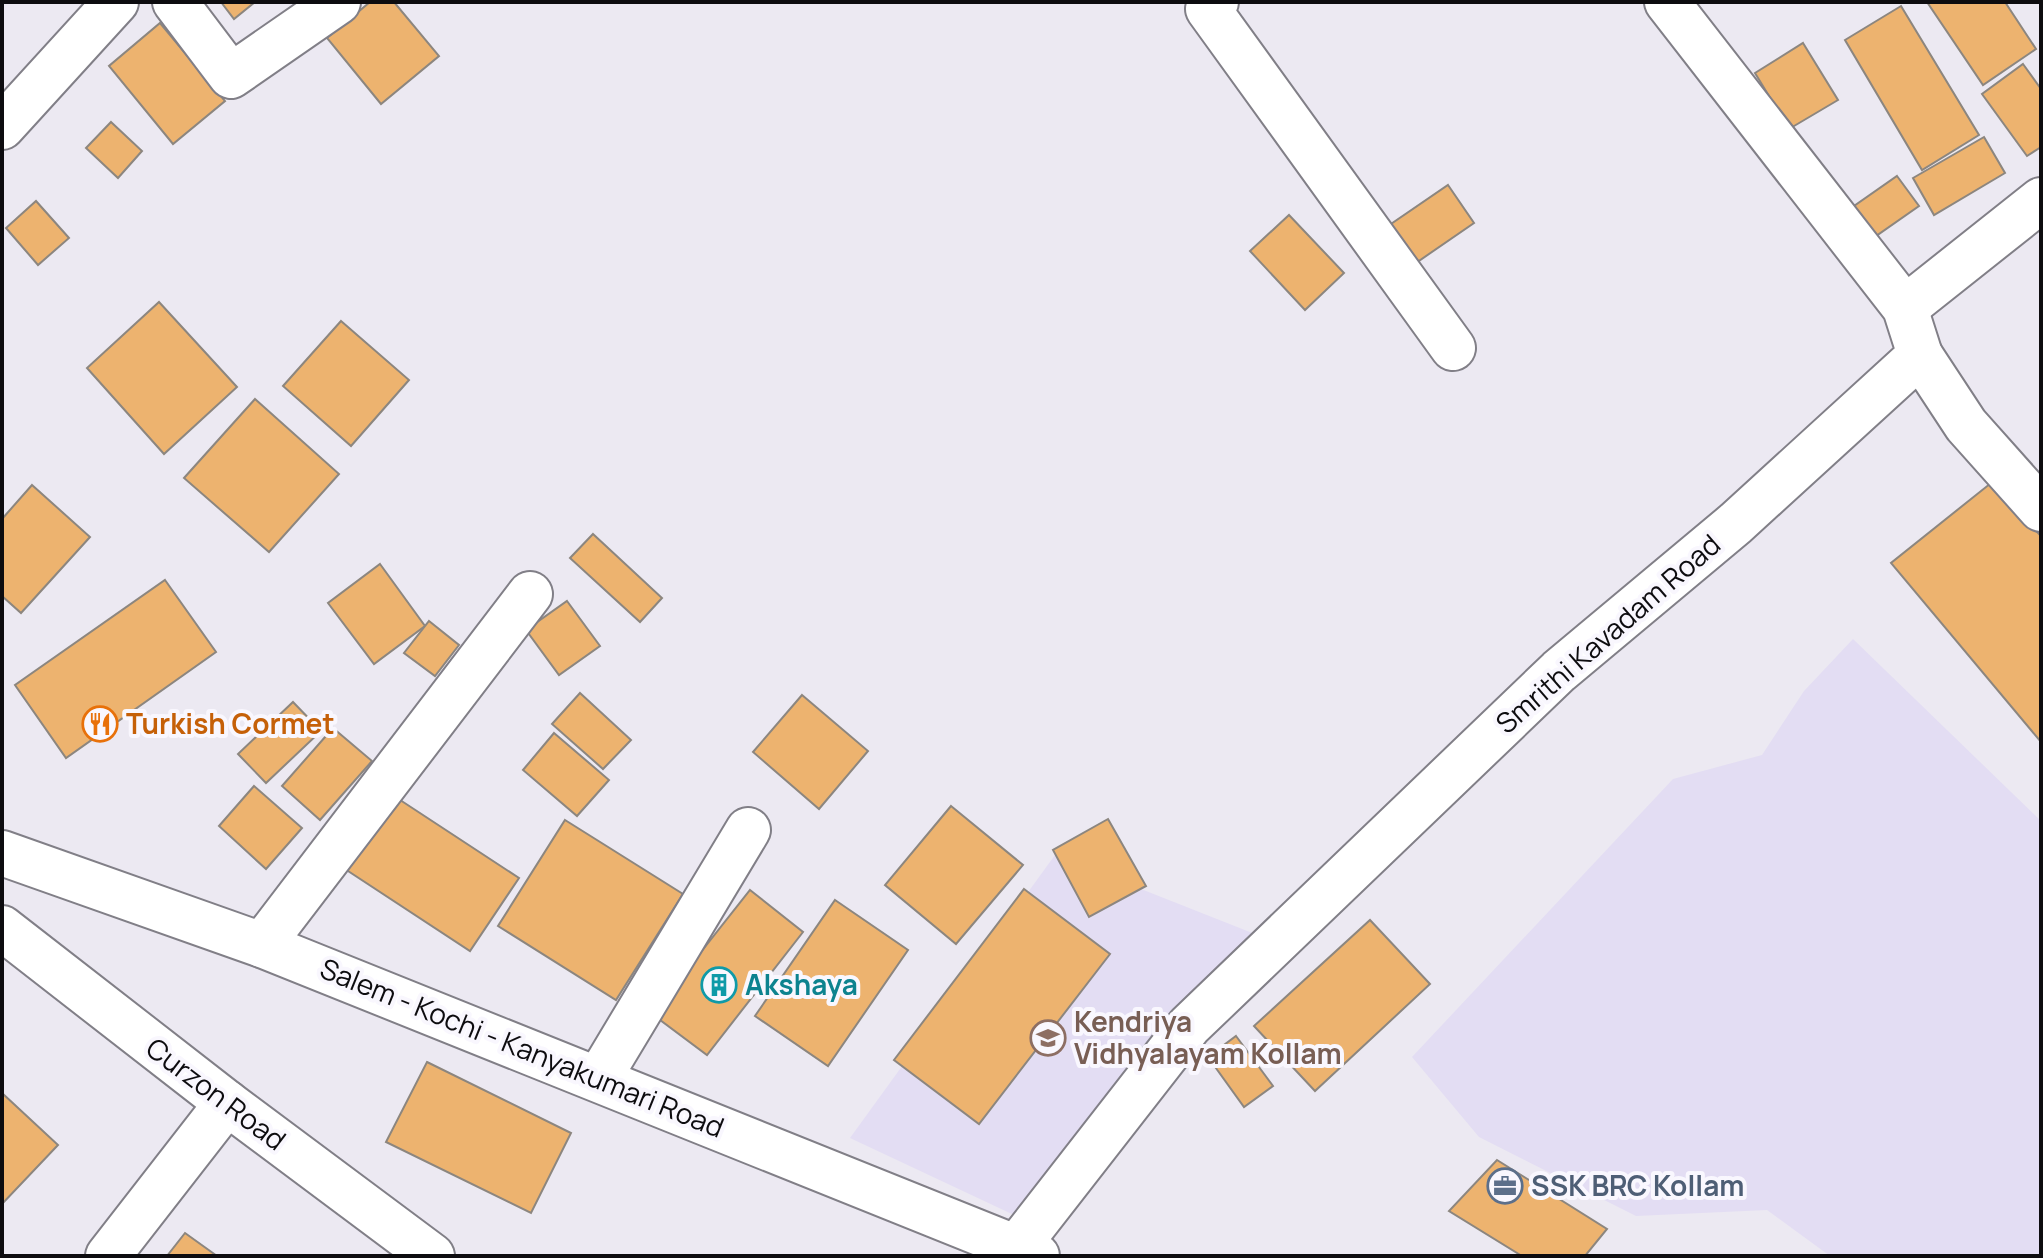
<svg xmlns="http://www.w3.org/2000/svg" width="2043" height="1258" font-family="Manrope,sans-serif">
<rect width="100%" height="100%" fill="#ece9f2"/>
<g fill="#e3ddf3">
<path d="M1853,639L2041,821V1256H1830L1767,1210L1636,1216L1479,1137L1412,1057L1673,779L1762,755L1804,691Z"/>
<path d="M1055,855L1265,938L1014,1215L850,1138Z"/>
</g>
<g fill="#edb36f" stroke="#8c867f" stroke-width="2">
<path d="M221,2H255L234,19Z"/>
<path d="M370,2H394L439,56L381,104L327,38Z"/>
<path d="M1927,2H2005L2036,49L1983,85Z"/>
<path d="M1901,6L1979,135L1922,170L1845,40Z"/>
<path d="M160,23L225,101L173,144L109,66Z"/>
<path d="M1803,43L1838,100L1789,129L1755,73Z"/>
<path d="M2023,64L2041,89V147L2027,156L1982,94Z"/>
<path d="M111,122L142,151L118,178L86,148Z"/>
<path d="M1984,137L2005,173L1934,215L1913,178Z"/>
<path d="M1897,176L1919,206L1876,236L1854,206Z"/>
<path d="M1448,185L1474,223L1413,265L1388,226Z"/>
<path d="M36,201L69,238L38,265L6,228Z"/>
<path d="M1289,215L1344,273L1305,310L1250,251Z"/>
<path d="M159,302L237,387L164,454L87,368Z"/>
<path d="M341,321L409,380L351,446L283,386Z"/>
<path d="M255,399L339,474L269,552L184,478Z"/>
<path d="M1991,483L2041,536V742L1891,563Z"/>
<path d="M32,485L90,537L21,613L2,596V519Z"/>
<path d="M593,534L662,598L640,622L570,558Z"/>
<path d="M380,564L425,626L374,664L328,603Z"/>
<path d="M165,580L216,652L66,758L15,685Z"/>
<path d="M567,601L600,646L559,675L526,630Z"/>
<path d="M429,621L459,645L435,676L404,653Z"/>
<path d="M580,693L631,740L603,769L552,724Z"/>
<path d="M802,695L868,751L819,809L753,752Z"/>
<path d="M293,702L321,731L266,783L238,754Z"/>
<path d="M333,728L372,761L320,820L282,786Z"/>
<path d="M554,733L609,780L577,816L523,770Z"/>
<path d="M254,786L302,828L266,869L219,826Z"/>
<path d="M394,796L519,878L470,951L345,869Z"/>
<path d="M951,806L1023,865L956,944L885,885Z"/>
<path d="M1108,819L1146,886L1089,917L1053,850Z"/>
<path d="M565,820L683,894L616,1000L498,926Z"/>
<path d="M1024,889L1110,954L979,1124L894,1060Z"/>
<path d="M750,890L803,932L707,1055L652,1014Z"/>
<path d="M835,900L908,950L828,1066L755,1016Z"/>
<path d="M1370,920L1430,984L1315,1091L1254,1026Z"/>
<path d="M1236,1036L1273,1086L1244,1107L1208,1057Z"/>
<path d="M427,1062L571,1133L531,1213L386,1142Z"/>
<path d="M2,1093L58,1145L2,1204Z"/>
<path d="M1497,1160L1607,1229L1585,1256H1522L1449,1211Z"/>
<path d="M185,1233L217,1256H167Z"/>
</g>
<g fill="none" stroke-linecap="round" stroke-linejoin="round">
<defs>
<g id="street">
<path d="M175,2L231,76L338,2"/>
<path d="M1216,2L1208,9L1453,348"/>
<path d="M2,127L116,2"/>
<path d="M1905,308L2041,200"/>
<path d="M1920,355L1966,425L2041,509"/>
<path d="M262,945L530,594"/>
<path d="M599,1078L748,830"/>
<path d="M1016,1248L1189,1026L1559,671L1736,523L1920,355L1905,308L1667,2"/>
<path d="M108,1256L227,1103"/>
</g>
<path id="secondary" d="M2,928L227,1103L432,1256"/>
<path id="primary" d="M2,853L262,945L1037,1256"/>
</defs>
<use href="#street" stroke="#817f87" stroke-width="48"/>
<use href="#secondary" stroke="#817f87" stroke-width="48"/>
<use href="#primary" stroke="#817f87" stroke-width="48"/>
<use href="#street" stroke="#fff" stroke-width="44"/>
<use href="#secondary" stroke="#fff" stroke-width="44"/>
<use href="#primary" stroke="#fff" stroke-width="44"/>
</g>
<defs>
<symbol id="restaurant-ring" viewBox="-11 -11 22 22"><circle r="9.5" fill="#f9f7fe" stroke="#e8710a" stroke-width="1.5"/><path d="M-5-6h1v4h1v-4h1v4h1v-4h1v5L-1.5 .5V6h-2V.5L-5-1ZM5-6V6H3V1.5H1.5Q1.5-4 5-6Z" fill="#e8710a"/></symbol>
<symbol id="building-ring" viewBox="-11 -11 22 22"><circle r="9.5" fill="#f9f7fe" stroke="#0f9aa8" stroke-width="1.5"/><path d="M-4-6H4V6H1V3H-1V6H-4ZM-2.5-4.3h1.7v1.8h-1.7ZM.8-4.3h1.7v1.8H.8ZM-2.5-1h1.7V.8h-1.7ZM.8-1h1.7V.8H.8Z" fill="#0f9aa8"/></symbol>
<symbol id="school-ring" viewBox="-11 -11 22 22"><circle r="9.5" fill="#f9f7fe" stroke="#8d6e63" stroke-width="1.5"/><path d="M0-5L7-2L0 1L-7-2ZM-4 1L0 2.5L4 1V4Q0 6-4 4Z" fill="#8d6e63"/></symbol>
<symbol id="office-ring" viewBox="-11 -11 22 22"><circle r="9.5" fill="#f9f7fe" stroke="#5c6f8a" stroke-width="1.5"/><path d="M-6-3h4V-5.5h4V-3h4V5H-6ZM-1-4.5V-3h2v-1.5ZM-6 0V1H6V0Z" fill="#5c6f8a"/></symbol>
</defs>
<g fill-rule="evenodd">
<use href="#restaurant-ring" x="80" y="704" width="40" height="40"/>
<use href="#building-ring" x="699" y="965" width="40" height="40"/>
<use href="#school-ring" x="1028" y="1018" width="40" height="40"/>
<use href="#office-ring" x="1485" y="1166" width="40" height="40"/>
</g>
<g text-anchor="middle" stroke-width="8" stroke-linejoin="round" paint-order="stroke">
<g font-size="28" fill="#0d0c0f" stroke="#f9f7fe">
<text transform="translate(1608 634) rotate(-41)" y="10">Smrithi Kavadam Road</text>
<text transform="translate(522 1048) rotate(22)" y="10">Salem - Kochi - Kanyakumari Road</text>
<text transform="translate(216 1094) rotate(37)" y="10">Curzon Road</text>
</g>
<g font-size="28" font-weight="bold" fill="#c56008" stroke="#f9f7fe" text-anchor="start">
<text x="126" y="734">Turkish Cormet</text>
</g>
<g font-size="28" font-weight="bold" fill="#0d838f" stroke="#f9f7fe" text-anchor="start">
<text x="745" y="995">Akshaya</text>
</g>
<g font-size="28" font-weight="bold" fill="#785e54" stroke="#f9f7fe" text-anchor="start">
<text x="1074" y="1032">Kendriya<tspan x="1074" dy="32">Vidhyalayam Kollam</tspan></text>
</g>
<g font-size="28" font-weight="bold" fill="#4e5e75" stroke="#f9f7fe" text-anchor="start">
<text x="1531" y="1196">SSK BRC Kollam</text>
</g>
</g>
<rect width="2043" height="1258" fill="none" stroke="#0d0c0f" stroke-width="8"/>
</svg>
